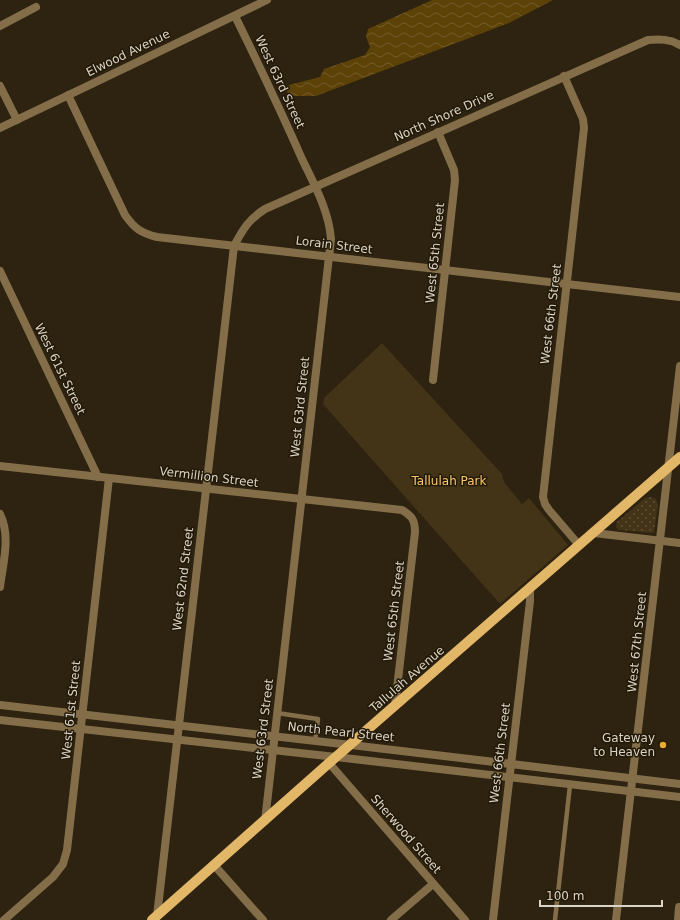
<svg xmlns="http://www.w3.org/2000/svg" width="680" height="920" font-family="'DejaVu Sans',sans-serif">
<defs>
<pattern id="grass-dots" width="8" height="8" patternUnits="userSpaceOnUse"><rect width="8" height="8" fill="#433317"/><path d="M2 2h.1M6 6h.1" fill="none" stroke="#5e5037" stroke-width="1.8" stroke-linecap="round"/></pattern>
<pattern id="water-waves" width="16" height="10" patternUnits="userSpaceOnUse"><rect width="16" height="10" fill="#5d4208"/><path d="M0 5q4-4 8 0t8 0" fill="none" stroke="#745c2a"/></pattern>
</defs>
<rect width="100%" height="100%" fill="#2d2310"/>
<path fill="url(#grass-dots)" d="M651,497L656,499L658,504L654,532L652,533L619,530L616,527L617,522L645,498Z"/>
<path fill="#433317" d="M382,343L502,474L504,482L522,504L529,498L568,545L500,604L323,404L324,398Z"/>
<path fill="url(#water-waves)" d="M432,0H553L509,23L316,96H291L286,91L289,85L320,77L324,69L365,55L370,47L366,37L368,29Z"/>
<g fill="none" stroke-linecap="round" stroke-linejoin="round">
<g stroke="#836e49" stroke-width="4.5">
<path d="M277,713L318,719L315,741"/>
<path d="M555,920L570,785"/>
</g>
<g stroke="#836e49" stroke-width="8">
<path d="M235,16C258,63 281,111 302,159C314,184 329,211 331,239L265,821"/>
<path d="M0,26L36,7"/>
<path d="M564,76L583,119L584,128L543,497L545,504L549,510L579,545"/>
<path d="M0,86L17,120"/>
<path d="M68,95L125,215C135,229 141,233 157,237L680,297"/>
<path d="M0,128L267,0"/>
<path d="M0,271L98,477"/>
<path d="M433,380L455,180L454,170L438,132"/>
<path d="M0,466L402,510C412,516 415,520 415,532L395,706"/>
<path d="M0,514C11,536 3,563 0,587"/>
<path d="M594,533L680,543"/>
<path d="M351,745L680,784"/>
<path d="M336,757L680,797"/>
<path d="M329,763L465,920"/>
<path d="M214,865L263,920"/>
<path d="M157,916L234,246C243,229 249,219 265,209L648,40C660,39 670,39 680,45"/>
<path d="M4,920L53,877L63,864L67,850L109,478"/>
<path d="M391,920L433,884"/>
<path d="M493,920L530,601V588"/>
<path d="M616,920L680,366"/>
<path d="M678,920L679,907"/>
</g>
<g stroke="#836e49" stroke-width="8">
<path d="M0,705L351,745"/>
<path d="M0,720L336,757"/>
</g>
<path stroke="#e3b768" stroke-width="10" d="M152,920L329,763L680,457"/>
</g>
<circle fill="#e6ac36" stroke="#231907" stroke-width="1.5" cx="663" cy="745" r="4"/>
<g text-anchor="middle" stroke-width="3" stroke-linejoin="round" paint-order="stroke">
<g font-size="12" fill="#dad4c8" stroke="#231907">
<text transform="translate(128 53) rotate(-26)" y="4">Elwood Avenue</text>
<text transform="translate(280 82) rotate(65)" y="4">West 63rd Street</text>
<text transform="translate(444 116) rotate(-24)" y="4">North Shore Drive</text>
<text transform="translate(334 245) rotate(7)" y="4">Lorain Street</text>
<text transform="translate(435 253) rotate(-84)" y="4">West 65th Street</text>
<text transform="translate(551 314) rotate(-83)" y="4">West 66th Street</text>
<text transform="translate(60 369) rotate(64)" y="4">West 61st Street</text>
<text transform="translate(300 407) rotate(-84)" y="4">West 63rd Street</text>
<text transform="translate(209 477) rotate(7)" y="4">Vermillion Street</text>
<text transform="translate(183 579) rotate(-83)" y="4">West 62nd Street</text>
<text transform="translate(394 611) rotate(-83)" y="4">West 65th Street</text>
<text transform="translate(637 642) rotate(-84)" y="4">West 67th Street</text>
<text transform="translate(407 679) rotate(-41)" y="4">Tallulah Avenue</text>
<text transform="translate(71 710) rotate(-84)" y="4">West 61st Street</text>
<text transform="translate(263 729) rotate(-83)" y="4">West 63rd Street</text>
<text transform="translate(341 732) rotate(6)" y="4">North Pearl Street</text>
<text transform="translate(500 753) rotate(-83)" y="4">West 66th Street</text>
<text transform="translate(406 834) rotate(49)" y="4">Sherwood Street</text>
</g>
<g font-size="12" fill="#fbc768" stroke="#231907">
<text x="449" y="485">Tallulah Park</text>
</g>
<g font-size="12" fill="#dad4c8" stroke="#231907" text-anchor="end">
<text x="655" y="742">Gateway<tspan x="655" dy="14">to Heaven</tspan></text>
</g>
</g>
<path d="M540 900v6h122v-6" fill="none" stroke="#dad4c8" stroke-width="2"/>
<text x="546" y="900" font-size="12" fill="#dad4c8" stroke="#231907" stroke-width="3" paint-order="stroke">100 m</text>
</svg>
